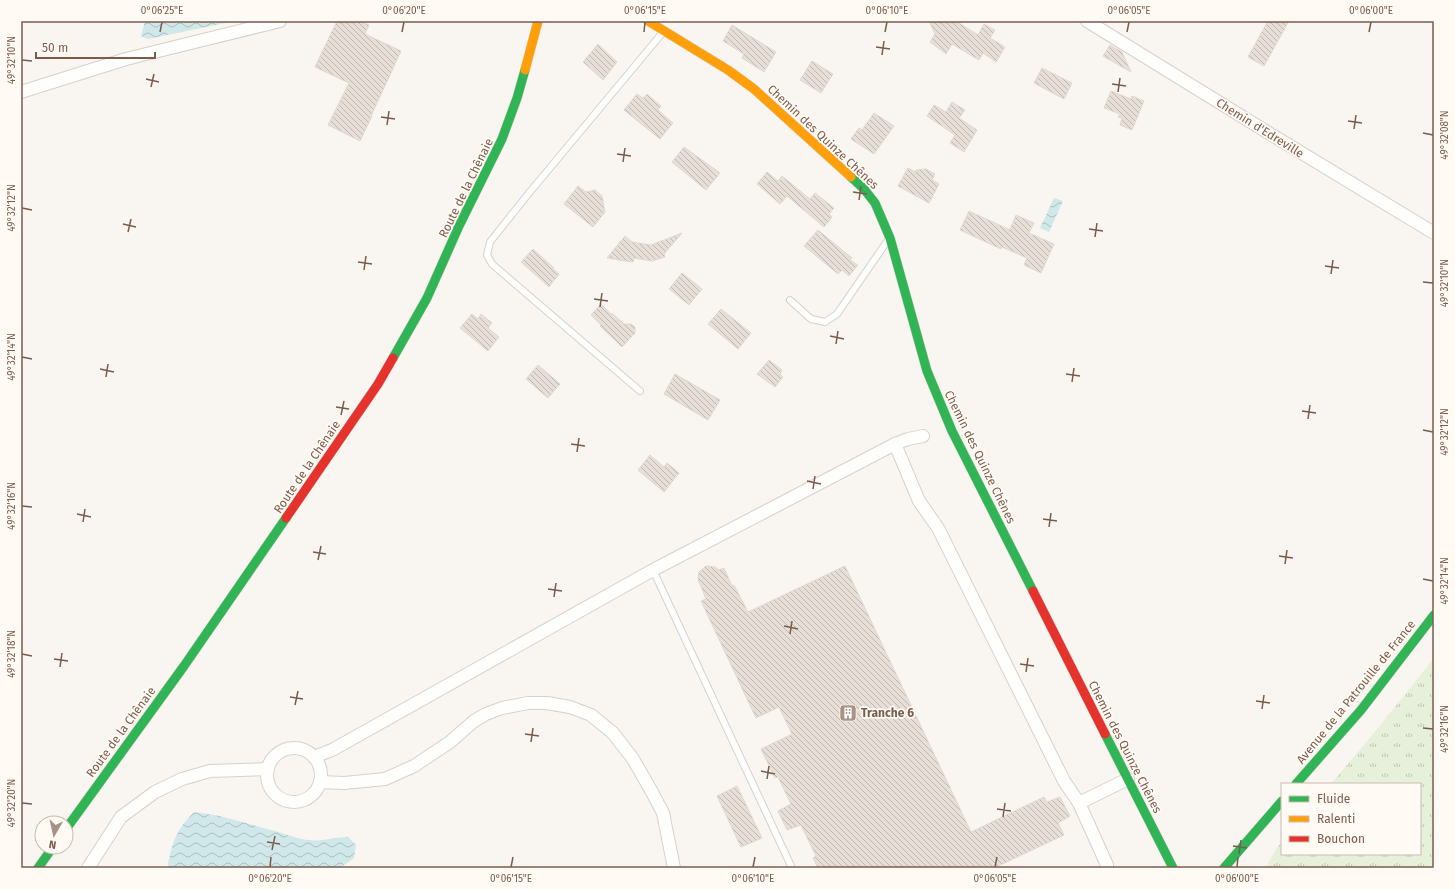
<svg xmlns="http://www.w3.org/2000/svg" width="1455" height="889" font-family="'Fira Sans',sans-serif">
<defs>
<pattern id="grass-tufts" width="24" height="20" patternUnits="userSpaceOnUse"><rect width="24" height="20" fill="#e7f0db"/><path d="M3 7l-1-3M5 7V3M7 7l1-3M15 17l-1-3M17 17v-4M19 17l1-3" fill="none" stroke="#c0c6b4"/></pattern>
<pattern id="water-waves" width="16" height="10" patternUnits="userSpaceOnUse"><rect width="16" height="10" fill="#d0e8ea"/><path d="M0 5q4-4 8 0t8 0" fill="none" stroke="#aebfc0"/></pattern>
<pattern id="building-back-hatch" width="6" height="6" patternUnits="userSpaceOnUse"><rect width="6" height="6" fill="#e6ded7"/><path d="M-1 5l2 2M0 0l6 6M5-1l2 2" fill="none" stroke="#bfb7b1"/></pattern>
</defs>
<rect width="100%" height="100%" fill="#f9f5f0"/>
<path fill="url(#grass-tufts)" d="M1434,658V868H1266L1276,849L1282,842V854H1420V784H1331L1378,728Z"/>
<g fill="url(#water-waves)">
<path d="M145,21H235L148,39L141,36Z"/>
<path d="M1054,198L1063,201L1049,232L1040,228Z"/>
<path d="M194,812C222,815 248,824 275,831C286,834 297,839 308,840C323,842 333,837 348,837L356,845L354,858L340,868H170L168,864C173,841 176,830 194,812Z"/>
</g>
<g fill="url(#building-back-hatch)" stroke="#e2d8d2">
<path d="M337,21H359L369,25L365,34L401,51L371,116H372L360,141L328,125L349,83L315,67Z"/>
<path d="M929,21H956L978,35L984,24L995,30L990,38L1005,47L996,62L983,53L979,60L952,44L946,54L930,42L935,34Z"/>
<path d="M1268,21H1289L1264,66L1248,57Z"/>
<path d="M732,25L776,52L764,72L742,58L744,54L723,41Z"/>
<path d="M598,44L617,62L603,80L583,62Z"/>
<path d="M1110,45L1122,52L1131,72L1103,56Z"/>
<path d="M812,61L833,74L821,93L800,80Z"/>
<path d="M1042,68L1072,83L1064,99L1034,83Z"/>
<path d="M1111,91L1131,99L1132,96L1144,101L1132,130L1120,125L1122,118L1118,117L1120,114L1104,108Z"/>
<path d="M637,94L643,98L647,94L661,106L658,110L673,123L660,139L624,110Z"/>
<path d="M952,102L965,110L959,118L977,130L964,152L950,143L955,135L927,116L934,105L946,112Z"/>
<path d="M874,113L894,126L874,154L851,139L859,128L862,130Z"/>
<path d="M684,147L720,173L706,190L672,162Z"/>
<path d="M908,168L915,172L916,170L926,169L935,174L932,180L939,184L929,203L898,186Z"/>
<path d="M767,172L778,181L782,176L810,199L815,193L834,208L829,214L832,217L824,227L787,196L780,204L757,184Z"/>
<path d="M578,186L586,192L595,190L602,196L605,212L593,227L564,204Z"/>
<path d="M969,211L1010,230L1016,215L1034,223L1029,233L1054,244L1041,273L1024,265L1027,258L1002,247L1001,249L960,230Z"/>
<path d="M818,230L852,258L850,260L858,265L849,276L842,270L838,274L804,246Z"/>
<path d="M682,233L664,254L665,257L652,261L634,258L633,262L607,258L625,236L632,242L651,245Z"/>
<path d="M533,249L554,268L553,269L559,274L549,287L521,262Z"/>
<path d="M682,273L702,289L689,305L669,289Z"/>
<path d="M601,304L611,314L612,313L624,324H631L635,327V333L622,347L600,326L601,325L591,315Z"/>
<path d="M721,309L751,333L738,349L708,324Z"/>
<path d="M472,314L478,319L481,314L492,323L488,328L499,337L488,351L460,328Z"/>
<path d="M769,360L782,370L780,374L783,377L775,387L757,374Z"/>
<path d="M538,365L560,384L548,398L526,379Z"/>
<path d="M675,374L720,400L708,420L664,394Z"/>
<path d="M650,455L664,467L667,463L679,473L664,492L638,470Z"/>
<path d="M706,566L715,567L719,570L724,568L732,586L734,585L748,612L845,566L971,832L1044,797L1047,802L1060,797L1070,816L1058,823L1064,835L994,868H818L813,858L816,856L801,825L787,830L778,811L791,804L778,777L775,778L761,749L792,734L779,707L756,718L701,601L706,599L698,579L699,572Z"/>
<path d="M737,786L762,838L741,847L717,796Z"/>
</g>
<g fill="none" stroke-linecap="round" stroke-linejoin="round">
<defs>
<g id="lane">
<path d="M790,300L811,319L825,322L837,314L888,240"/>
<path d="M640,391L492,264L487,255L490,242L529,193L664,31"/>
<path d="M653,570L792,868"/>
</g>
<g id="street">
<path d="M1087,21L1272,135L1434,233"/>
<path d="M21,92L126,59L280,21"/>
<path d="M895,444L919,501L938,528L1064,781L1079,803L1107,865V868"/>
<circle cx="294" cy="775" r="27"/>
<path d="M314,757L332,750L653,570L895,444L908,439L923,436"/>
<path d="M320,782L344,783L385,779L414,766L450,742L474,721L486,714L502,708L528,703H547L570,707L591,715L613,733L633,759L652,792L663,813L674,868"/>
<path d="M1079,803L1128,779"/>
<path d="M88,868L121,817L155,792L182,779L210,771L268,769"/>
</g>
<g id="fast">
<path d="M851,177L864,189L875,203L890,238L927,371L952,431L1033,591"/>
<path d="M393,358L427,298L459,226L502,139L517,98L525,70"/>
<path d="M1105,734L1173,868"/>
<path d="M1296,784L1361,710L1434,615"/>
<path d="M66,829L184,666L286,518"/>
<path d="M38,868L53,847"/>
<path d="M1224,868L1282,801"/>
</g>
<g id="slow">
<path d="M648,21L728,70L754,89L851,177"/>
<path d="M525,70L538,21"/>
</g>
<g id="jam">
<path d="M286,518L378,384L393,358"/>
<path d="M1033,591L1105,734"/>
</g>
</defs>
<use href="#lane" stroke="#d7d1cb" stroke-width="8"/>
<use href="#street" stroke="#d7d1cb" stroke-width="14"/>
<use href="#fast" stroke="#d9d2cb" stroke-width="10"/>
<use href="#slow" stroke="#d9d2cb" stroke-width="10"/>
<use href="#jam" stroke="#d9d2cb" stroke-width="10"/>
<use href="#lane" stroke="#fefefd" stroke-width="6"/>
<use href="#street" stroke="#fefefd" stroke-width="12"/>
<use href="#fast" stroke="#30b455" stroke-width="9"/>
<use href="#slow" stroke="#ff9f0a" stroke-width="9"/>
<use href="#jam" stroke="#e5322d" stroke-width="9"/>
</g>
<path fill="none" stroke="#7a5c4d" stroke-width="1.5" d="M160,32L162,22M402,32L404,22M644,32L645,22M885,32L887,22M1127,32L1129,22M1369,32L1371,22M876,47L890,49M882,55L884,41M22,60L32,61M146,79L159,82M1112,84L1126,86M151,87L154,74M1118,92L1120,78M381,117L395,119M1348,121L1362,123M387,125L389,111M1354,129L1356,115M1423,133L1433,135M617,154L631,156M623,162L625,148M853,192L867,194M859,200L861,186M22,208L32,210M123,224L136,227M1089,229L1103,231M128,232L131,219M1095,237L1097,223M358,262L372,264M1325,266L1339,268M364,270L366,256M1331,274L1333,260M1423,282L1433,283M594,299L608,301M600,307L602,293M830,336L844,339M836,344L838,331M22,357L32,359M100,369L114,372M1066,374L1080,376M106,377L108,364M1072,382L1074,368M336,407L349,409M1302,411L1316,413M341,415L344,401M1308,419L1310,405M1423,430L1433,432M571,444L585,446M577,452L579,438M807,481L821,484M813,489L815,476M22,506L32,507M77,514L91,517M1043,519L1057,521M83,522L85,509M1049,527L1051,513M313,552L326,554M1279,556L1293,558M318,560L321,546M1285,564L1287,550M1423,579L1433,581M548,589L562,591M554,597L556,583M784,626L798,629M790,634L792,621M22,654L32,656M54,659L68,661M1020,664L1034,666M60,667L62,653M1026,672L1028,658M290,697L303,699M1256,701L1270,703M295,705L298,691M1262,709L1264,695M1423,728L1433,729M525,734L539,736M531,742L533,728M761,771L775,774M767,779L769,766M22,803L32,804M997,809L1011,811M1003,817L1005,803M267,842L280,844M1233,846L1247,848M272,850L275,836M1239,854L1241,840M270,867L271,857M511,867L513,857M753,867L755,857M995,867L997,857M1237,867L1238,857"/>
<defs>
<symbol id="building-square" viewBox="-11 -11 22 22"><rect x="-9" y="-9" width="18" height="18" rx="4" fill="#a69286" stroke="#fffaf3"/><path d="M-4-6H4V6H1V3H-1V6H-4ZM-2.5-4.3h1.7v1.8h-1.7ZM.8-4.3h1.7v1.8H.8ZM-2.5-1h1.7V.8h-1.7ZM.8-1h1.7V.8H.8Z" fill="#fff"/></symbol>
</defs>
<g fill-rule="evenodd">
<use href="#building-square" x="838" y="703" width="20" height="20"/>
</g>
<g text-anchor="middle" stroke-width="3.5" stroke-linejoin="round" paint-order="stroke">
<g font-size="12" fill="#7a5c4d" stroke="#fffaf3">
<text transform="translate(1260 128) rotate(32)" y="4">Chemin d'Edreville</text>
<text transform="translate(823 137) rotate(43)" y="4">Chemin des Quinze Chênes</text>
<text transform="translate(466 188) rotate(-64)" y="4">Route de la Chênaie</text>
<text transform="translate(980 457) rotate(64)" y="4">Chemin des Quinze Chênes</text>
<text transform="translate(307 467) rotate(-56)" y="4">Route de la Chênaie</text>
<text transform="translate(1356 692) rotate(-51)" y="4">Avenue de la Patrouille de France</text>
<text transform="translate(121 732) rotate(-54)" y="4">Route de la Chênaie</text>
<text transform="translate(1125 747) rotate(63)" y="4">Chemin des Quinze Chênes</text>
</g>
<g font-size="12" font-weight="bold" fill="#7a5c4d" stroke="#fffaf3" text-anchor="start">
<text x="861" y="717">Tranche 6</text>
</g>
</g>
<rect width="1455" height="889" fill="none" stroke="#fffaf3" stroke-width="44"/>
<rect x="1281" y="783" width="140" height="72" fill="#fffaf3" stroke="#cabbb1"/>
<rect x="1289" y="796" width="20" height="6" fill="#30b455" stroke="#cabbb1"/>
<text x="1317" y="803" font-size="12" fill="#7a5c4d">Fluide</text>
<rect x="1289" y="816" width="20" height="6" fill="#ff9f0a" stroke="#cabbb1"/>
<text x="1317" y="823" font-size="12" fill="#7a5c4d">Ralenti</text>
<rect x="1289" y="836" width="20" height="6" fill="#e5322d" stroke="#cabbb1"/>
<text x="1317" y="843" font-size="12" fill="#7a5c4d">Bouchon</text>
<g transform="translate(54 835) rotate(189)"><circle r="19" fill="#fffaf3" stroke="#cabbb1"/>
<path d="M0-3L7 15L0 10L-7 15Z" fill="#a69286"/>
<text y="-6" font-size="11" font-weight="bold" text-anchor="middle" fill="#7a5c4d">N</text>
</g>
<path d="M36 52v6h119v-6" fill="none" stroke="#7a5c4d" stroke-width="2"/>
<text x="42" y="52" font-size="12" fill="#7a5c4d" stroke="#fffaf3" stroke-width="3" paint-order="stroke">50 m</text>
<rect x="22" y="22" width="1411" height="845" fill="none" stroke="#7a5c4d" stroke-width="1.5"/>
<g font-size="10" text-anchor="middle" fill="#7a5c4d">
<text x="162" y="14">0°06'25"E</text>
<text x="404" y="14">0°06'20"E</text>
<text x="645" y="14">0°06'15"E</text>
<text x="887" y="14">0°06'10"E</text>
<text x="1129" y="14">0°06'05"E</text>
<text x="1371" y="14">0°06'00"E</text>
<text transform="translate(11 60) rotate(-90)" y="4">49°32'10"N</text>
<text transform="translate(1444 135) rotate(-90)" y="4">49°32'08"N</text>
<text transform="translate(11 208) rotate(-90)" y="4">49°32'12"N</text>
<text transform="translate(1444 283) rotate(-90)" y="4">49°32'10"N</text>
<text transform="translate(11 357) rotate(-90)" y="4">49°32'14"N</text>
<text transform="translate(1444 432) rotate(-90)" y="4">49°32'12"N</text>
<text transform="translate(11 506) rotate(-90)" y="4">49°32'16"N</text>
<text transform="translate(1444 581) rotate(-90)" y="4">49°32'14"N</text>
<text transform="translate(11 654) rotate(-90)" y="4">49°32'18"N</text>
<text transform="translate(1444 729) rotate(-90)" y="4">49°32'16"N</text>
<text transform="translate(11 803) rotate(-90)" y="4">49°32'20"N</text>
<text x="270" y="882">0°06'20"E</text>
<text x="511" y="882">0°06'15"E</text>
<text x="753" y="882">0°06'10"E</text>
<text x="995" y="882">0°06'05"E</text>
<text x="1237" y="882">0°06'00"E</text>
</g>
</svg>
